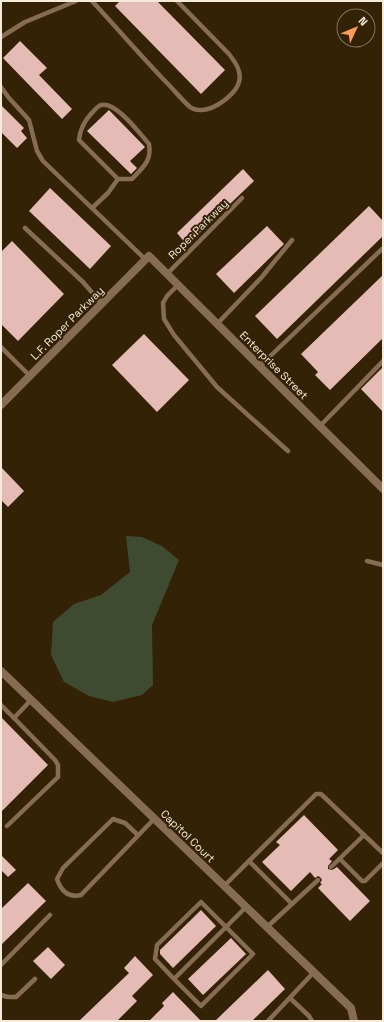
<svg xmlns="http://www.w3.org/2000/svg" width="384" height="1022" font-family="'Space Grotesk',sans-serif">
<rect width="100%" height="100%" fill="#332206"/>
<path fill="#3f4b31" d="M126,536L142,537L162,546L179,560L152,625L153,685L142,695L113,702L89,696L64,682L51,655L53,622L74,604L101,595L130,572Z"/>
<g fill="#e4bbb5">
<path d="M120,1H157L225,70L201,94L115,6Z"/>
<path d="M20,41L47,68L39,75L72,109L62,119L3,58Z"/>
<path d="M1,105L24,128L21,131L27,138L17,148L1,132Z"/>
<path d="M109,110L145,147L130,161L137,168L131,174L87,131Z"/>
<path d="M243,169L254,181L187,245L177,233Z"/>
<path d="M50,188L111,246L90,269L29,211Z"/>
<path d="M369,206L383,221V236L277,339L255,316Z"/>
<path d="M267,226L284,244L234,293L216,274Z"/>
<path d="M12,241L64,294L18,341L1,324V252Z"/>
<path d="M383,275V338L330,390L315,375L318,372L301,354Z"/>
<path d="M144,334L189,380L157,412L112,365Z"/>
<path d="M383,367V412L361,389Z"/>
<path d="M1,467L24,491L8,507L1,500Z"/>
<path d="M1,717L48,765L1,812Z"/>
<path d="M304,815L338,850L329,859L332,861L328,866V869L332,870L337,867L370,901L350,921L318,888L322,884L320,883L322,880L320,877L318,876L315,878L310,872L291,891L262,862L280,845L276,842Z"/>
<path d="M1,855L16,870L8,877L1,870Z"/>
<path d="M28,883L46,901L1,945V909Z"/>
<path d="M201,910L216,926L173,968L160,954V950Z"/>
<path d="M231,938L246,954L203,995L188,979Z"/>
<path d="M48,947L65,965L51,979L33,961Z"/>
<path d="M135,956L153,975L132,996L137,1001L117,1021H79L129,973L124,968Z"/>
<path d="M268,970L285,989L252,1021H215Z"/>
<path d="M173,992L201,1021H149L164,1006L162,1003Z"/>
</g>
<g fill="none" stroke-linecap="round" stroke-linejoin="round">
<g stroke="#876c54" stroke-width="4.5">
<path d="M92,1C117,28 141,56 167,83C174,90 182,100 190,107C205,118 235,97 239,82C242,71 235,62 229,54L177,1"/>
<path d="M1,37L25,22L76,1"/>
<path d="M1,87L9,98L29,120L37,151L43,161L146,260"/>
<path d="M92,208L108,193L118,179L79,140C80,130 83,123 90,115C93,112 96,108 99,106C114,98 140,134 149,144C152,161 143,167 132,179H118"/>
<path d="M25,228L83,282L102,304"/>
<path d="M167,274L242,198"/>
<path d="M178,285L167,296L163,303L164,319L174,335L217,387L288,451"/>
<path d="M217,324L261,278L292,240"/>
<path d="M1,347L30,376"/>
<path d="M260,366L383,248"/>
<path d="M320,426L383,361"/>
<path d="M367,561L383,565"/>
<path d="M1,705L14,718"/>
<path d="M7,826L58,777V765L55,760L14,718L31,700"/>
<path d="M138,835L125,823L113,819L63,868L57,879C61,891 68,898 81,895L154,819"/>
<path d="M364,835L383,853"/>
<path d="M340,859L362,881H365L383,863"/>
<path d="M249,861L292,904"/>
<path d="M224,886L316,794H321L364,835L331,867"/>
<path d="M267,927L318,880"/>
<path d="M1,965L50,915"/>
<path d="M174,979L155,959L157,945L201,902L253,954L201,1006L174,979L246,907"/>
<path d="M1,995L8,997H16L35,979"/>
<path d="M290,998L309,1016L312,1021"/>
<path d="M268,1021L314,972"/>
</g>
<g stroke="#876c54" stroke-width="8">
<path d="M1,405L149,256L383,489"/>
<path d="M1,671L351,1008L354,1021"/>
</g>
</g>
<g text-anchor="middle" stroke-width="4" stroke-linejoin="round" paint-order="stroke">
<g font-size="11" fill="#f6eadb" stroke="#332206">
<text transform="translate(198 229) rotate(-45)" y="4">Roper Parkway</text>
<text transform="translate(67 323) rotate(-45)" y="4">L.F. Roper Parkway</text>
<text transform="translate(274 365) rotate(45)" y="4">Enterprise Street</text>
<text transform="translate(188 836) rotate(44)" y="4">Capitol Court</text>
</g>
</g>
<rect width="384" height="1022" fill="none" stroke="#f6eadb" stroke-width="4"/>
<g transform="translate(356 28) rotate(46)"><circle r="19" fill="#332206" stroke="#81725b"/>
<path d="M0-3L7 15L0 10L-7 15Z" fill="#fe9b59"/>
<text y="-6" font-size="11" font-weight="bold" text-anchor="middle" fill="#f6eadb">N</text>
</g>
</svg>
